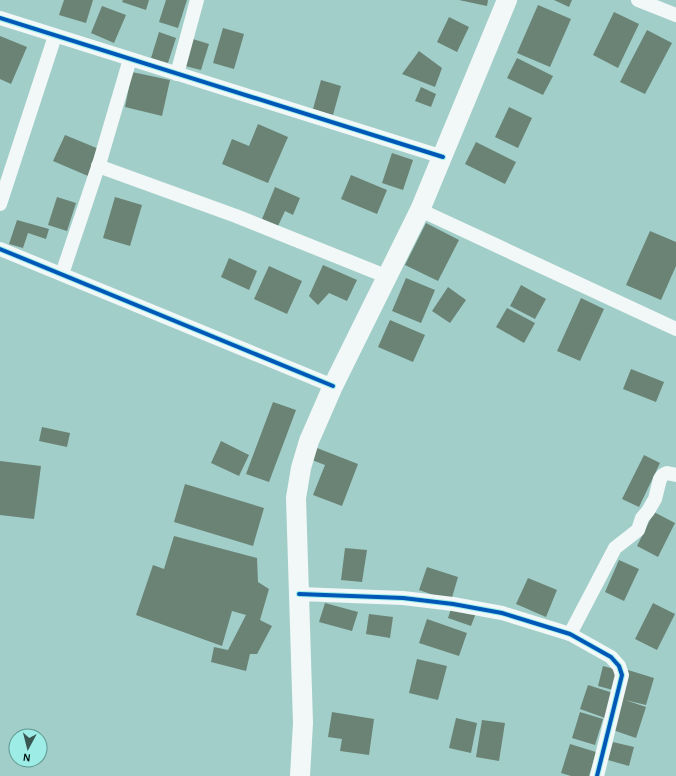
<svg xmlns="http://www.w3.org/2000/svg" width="676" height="776" font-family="'Alegreya Sans',sans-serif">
<rect width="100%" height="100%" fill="#a2cec9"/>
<g fill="#6a8375">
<path d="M64,0H93L86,23L59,15Z"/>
<path d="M123,0H149L146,10L122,2Z"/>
<path d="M166,0H187L178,28L159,22Z"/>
<path d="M459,0H488L487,6Z"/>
<path d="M554,0H572L569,7Z"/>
<path d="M538,5L571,19L550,67L517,53Z"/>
<path d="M102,6L126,15L114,43L91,33Z"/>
<path d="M614,12L639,24L618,68L593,55Z"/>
<path d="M449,17L469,27L457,52L437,42Z"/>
<path d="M223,28L244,34L234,69L213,63Z"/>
<path d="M647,30L672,43L645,94L620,82Z"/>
<path d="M159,32L176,38L168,63L151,58Z"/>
<path d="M0,36L27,47L11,84L0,79Z"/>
<path d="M193,39L209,44L201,70L185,66Z"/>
<path d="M419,51L442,68L435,87L402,74Z"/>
<path d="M517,58L553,76L543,95L507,78Z"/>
<path d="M132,72L170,80L162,116L125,107Z"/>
<path d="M321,80L341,86L333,115L313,109Z"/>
<path d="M421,87L436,94L431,107L415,101Z"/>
<path d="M509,107L532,118L518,148L495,137Z"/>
<path d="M258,124L288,137L268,183L222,164L232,139L249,146Z"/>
<path d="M65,135L99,149L88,176L53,161Z"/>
<path d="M476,142L516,162L505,184L465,164Z"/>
<path d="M392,153L413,160L403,190L382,183Z"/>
<path d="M351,175L387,190L377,214L341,199Z"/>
<path d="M275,187L300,198L293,215L285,211L278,226L262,219Z"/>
<path d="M57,197L76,203L67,231L48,225Z"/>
<path d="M115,197L142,205L130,246L103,238Z"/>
<path d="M17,220L49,229L46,239L28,233L23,248L9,244Z"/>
<path d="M426,223L459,240L438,281L405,265Z"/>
<path d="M650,231L676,242V266L661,300L626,285Z"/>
<path d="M229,258L257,271L249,290L221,277Z"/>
<path d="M323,265L357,280L347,301L329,293L318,305L309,296Z"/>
<path d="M269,266L302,281L287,314L254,299Z"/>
<path d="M406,278L435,290L421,323L392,311Z"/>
<path d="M521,285L546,299L535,319L510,306Z"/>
<path d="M448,287L466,300L450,323L432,311Z"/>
<path d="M581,298L604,309L580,361L557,351Z"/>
<path d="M507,308L535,323L524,343L496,327Z"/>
<path d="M390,320L425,335L413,362L378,347Z"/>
<path d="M631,369L664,382L656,402L623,389Z"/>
<path d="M273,402L296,410L269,482L246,474Z"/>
<path d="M42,427L70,433L67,447L39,441Z"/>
<path d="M221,441L249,455L239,476L211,463Z"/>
<path d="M317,448L358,464L342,506L313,495L325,465L312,460Z"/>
<path d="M644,455L660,463L639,507L622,499Z"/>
<path d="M0,461L41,466L34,519L0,515Z"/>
<path d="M185,484L264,508L253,546L174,522Z"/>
<path d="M654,512L675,523L658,557L637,546Z"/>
<path d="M174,536L257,558L258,582L269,589L260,620L272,626L257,654H250L246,671L211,662L214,647L228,650L246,615L232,611L222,646L136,615L153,565L164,569Z"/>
<path d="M345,548L367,550L362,582L341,580Z"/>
<path d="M619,560L639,569L624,601L605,592Z"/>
<path d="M427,567L458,577L451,601L419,590Z"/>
<path d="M528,578L557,590L546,617L516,604Z"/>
<path d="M325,603L358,612L352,631L319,622Z"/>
<path d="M653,603L675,614L657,650L635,639Z"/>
<path d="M452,606L478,608L471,626L448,618Z"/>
<path d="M369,614L393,617L390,638L366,634Z"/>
<path d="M427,619L467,633L459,656L419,643Z"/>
<path d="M417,659L447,666L438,700L409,693Z"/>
<path d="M603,666L618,670L613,690L598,686Z"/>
<path d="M628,670L654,678L646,705L625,700L646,707L636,738L610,729Z"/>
<path d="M588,685L613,693L605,718L580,709Z"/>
<path d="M332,712L374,719L369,755L340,751L342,739L328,737Z"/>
<path d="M580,712L603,719L595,745L572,738Z"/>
<path d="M456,718L477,723L471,753L449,748Z"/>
<path d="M482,720L505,723L499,761L476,757Z"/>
<path d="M613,742L634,747L629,766L608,760Z"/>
<path d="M570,744L596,752L589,776H571L561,773Z"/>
</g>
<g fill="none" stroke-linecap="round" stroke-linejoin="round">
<g stroke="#f1f8f7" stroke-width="14">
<path d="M638,0L676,15"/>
<path d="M0,18L443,157"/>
<path d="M177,74L197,0"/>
<path d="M98,166L236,216L388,277"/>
<path d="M0,204L55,36"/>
<path d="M420,210L676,329"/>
<path d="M0,249L333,386"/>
<path d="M62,274L100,161L130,59"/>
<path d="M299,594L403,598L453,604L502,613L570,634L611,657L619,666L622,675L597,776"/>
<path d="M570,634L615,548L638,530L642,518L648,511L655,499L660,479L663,475L667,473L676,475"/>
</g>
<path stroke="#f1f8f7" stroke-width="20" d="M300,776L303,723L296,498L301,468L309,441L333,386L420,210L507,0"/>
<defs>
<g id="cycleway">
<path d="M0,18L443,157"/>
<path d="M0,249L333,386"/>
<path d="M299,594L403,598L453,604L502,613L570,634L611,657L619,666L622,675L597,776"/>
</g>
</defs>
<use href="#cycleway" stroke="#9dede6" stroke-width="6"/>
<use href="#cycleway" stroke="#0057b8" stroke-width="4"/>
</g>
<g transform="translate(28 748) rotate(187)"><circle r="19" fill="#9dede6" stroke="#5e9792"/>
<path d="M0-3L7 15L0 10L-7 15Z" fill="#395653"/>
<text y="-6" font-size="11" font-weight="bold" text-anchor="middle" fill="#001514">N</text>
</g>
</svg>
